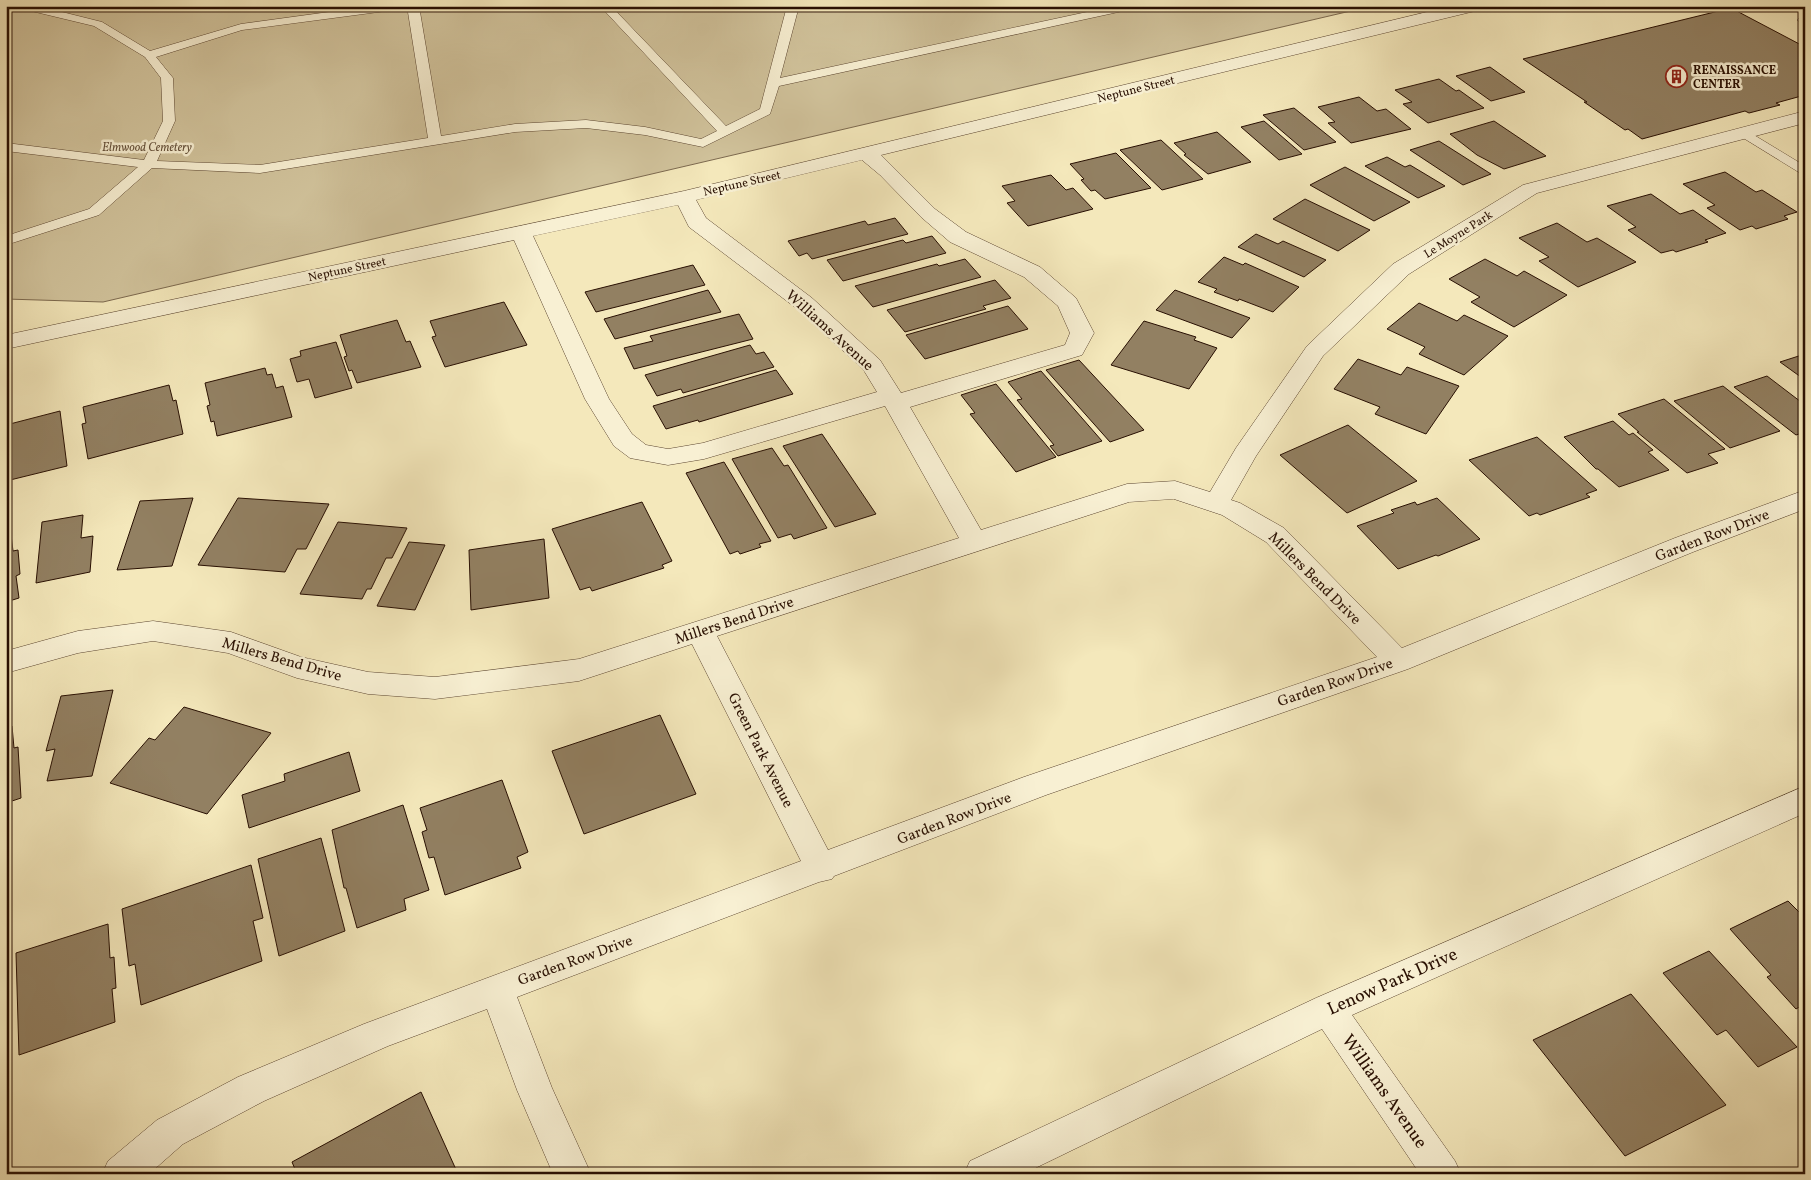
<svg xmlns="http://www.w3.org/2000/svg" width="1811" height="1180" font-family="Vollkorn,serif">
<rect width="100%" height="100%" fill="#f4e8bb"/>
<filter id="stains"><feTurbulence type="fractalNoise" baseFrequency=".004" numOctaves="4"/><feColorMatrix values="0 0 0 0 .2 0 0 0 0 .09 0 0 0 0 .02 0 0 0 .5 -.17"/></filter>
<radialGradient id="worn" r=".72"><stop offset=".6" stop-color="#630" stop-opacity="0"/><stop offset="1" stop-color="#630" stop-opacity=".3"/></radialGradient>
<path fill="#d1c39c" stroke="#7c694f" d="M6,6H1372L103,302L6,299Z"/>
<g fill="#928062" stroke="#280f02">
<path d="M1731,8L1805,47V95L1776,103L1780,105L1749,113L1745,111L1642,139L1628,129L1625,130L1584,102H1587L1523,59Z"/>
<path d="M1490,67L1525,92L1491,101L1456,76Z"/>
<path d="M1439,79L1456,91L1459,90L1484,108L1428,123L1403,104L1412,102L1395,90Z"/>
<path d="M1359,97L1377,111L1386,109L1411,129L1351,143L1328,123L1335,122L1318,107Z"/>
<path d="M1294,108L1336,142L1304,150L1263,115Z"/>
<path d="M1264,121L1302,154L1279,160L1241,127Z"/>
<path d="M1494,121L1546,156L1504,169L1477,155L1450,134Z"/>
<path d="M1217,132L1251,162L1208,174L1184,155L1186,154L1174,143Z"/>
<path d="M1161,140L1203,179L1162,190L1120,150Z"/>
<path d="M1439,141L1491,174L1463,185L1410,150Z"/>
<path d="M1116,153L1151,188L1105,199L1095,190L1091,191L1081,180L1084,179L1070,164Z"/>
<path d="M1387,157L1405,167L1410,165L1445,186L1418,198L1365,166Z"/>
<path d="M1345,167L1410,202L1374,221L1310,185Z"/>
<path d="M1725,172L1756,192L1762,190L1797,212L1784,216L1788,219L1756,229L1752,226L1740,230L1707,208L1715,205L1683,184Z"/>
<path d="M1051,175L1066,190L1073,188L1093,209L1028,226L1007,203L1015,201L1002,186Z"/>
<path d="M1651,194L1680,214L1693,210L1726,233L1705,240L1708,242L1676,252L1673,250L1661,253L1628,230L1636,227L1607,206Z"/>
<path d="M1305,199L1370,230L1338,251L1273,219Z"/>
<path d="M895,218L908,234L812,259L807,253L799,256L788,241L865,221L868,225Z"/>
<path d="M1557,223L1587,242L1597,238L1636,262L1578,287L1539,261L1549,257L1519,238Z"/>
<path d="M1256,234L1278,244L1283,241L1326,260L1304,277L1238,247Z"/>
<path d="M932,236L946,253L843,281L827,260L903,240L906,243Z"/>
<path d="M1224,257L1243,265L1245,263L1299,287L1273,312L1239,299L1238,301L1214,292L1217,289L1198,282Z"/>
<path d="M965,259L981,277L873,307L855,286L937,264L939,266Z"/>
<path d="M1485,259L1517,276L1524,271L1567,295L1514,327L1471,302L1480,297L1449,279Z"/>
<path d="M693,265L705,285L596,312L585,292Z"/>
<path d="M995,280L1011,298L983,306L986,309L905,332L887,310Z"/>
<path d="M708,290L721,312L615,339L604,319Z"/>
<path d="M1175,290L1250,318L1232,338L1156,310Z"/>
<path d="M504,302L527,345L445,367L432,337L436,336L430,321Z"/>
<path d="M1419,303L1457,321L1464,315L1508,336L1464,375L1419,354L1425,347L1387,329Z"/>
<path d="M1008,306L1028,329L925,359L906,335Z"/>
<path d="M739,314L753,339L634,369L624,348L653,341L650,336Z"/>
<path d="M397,320L406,342L410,341L421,367L357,383L352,370L349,371L344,357L347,356L340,335Z"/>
<path d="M1144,321L1196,337L1194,340L1217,348L1189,389L1111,365Z"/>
<path d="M336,342L352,388L315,398L309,379L297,382L290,359L301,356L300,351Z"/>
<path d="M750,345L756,354L764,352L774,367L683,393L681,389L657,396L645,375Z"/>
<path d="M1805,354V380L1780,362Z"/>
<path d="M1358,359L1401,375L1407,367L1459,386L1426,434L1375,414L1380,407L1334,389Z"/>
<path d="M1079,360L1144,430L1110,442L1046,370Z"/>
<path d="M265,368L267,375L272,374L276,388L283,386L292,417L217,436L214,421L211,422L207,406L210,405L205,383Z"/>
<path d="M776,370L793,394L699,422L698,420L666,429L653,406Z"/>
<path d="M1041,371L1102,441L1058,456L1050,446L1054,445L1017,400L1022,399L1008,382Z"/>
<path d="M1767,376L1805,405V432L1796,435L1734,387Z"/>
<path d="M996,384L1056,457L1016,472L970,414L975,413L961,395Z"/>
<path d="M169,385L173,401L176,400L183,434L88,459L82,424L86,423L83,407Z"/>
<path d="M1723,386L1780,431L1730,448L1674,401Z"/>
<path d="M1664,399L1725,449L1708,454L1718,463L1687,473L1637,432H1639L1618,414Z"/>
<path d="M60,411L67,466L6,481V425Z"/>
<path d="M1613,421L1629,435L1633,433L1653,450L1648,452L1669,470L1619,487L1598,469H1596L1564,437Z"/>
<path d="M1348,425L1417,481L1347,513L1280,455Z"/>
<path d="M822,434L876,514L835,527L783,446Z"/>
<path d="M1537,437L1597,490L1586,494L1590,497L1540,515L1537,513L1529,516L1469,460Z"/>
<path d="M772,448L784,466L788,465L827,528L794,539L791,534L778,538L732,459Z"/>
<path d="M724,462L771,541L759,544L761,547L740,554L738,551L730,554L686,473Z"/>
<path d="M193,498L172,566L117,570L140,501Z"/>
<path d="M238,498L329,504L306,549H297L285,572L198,565Z"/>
<path d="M1437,498L1480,539L1438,556L1436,555L1398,569L1357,526L1394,513L1391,510L1415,502L1417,505Z"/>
<path d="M642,502L672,561L662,565L664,568L592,591L590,587L580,590L552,529Z"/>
<path d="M83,515L81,538L93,536L90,572L36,583L42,522Z"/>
<path d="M338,522L407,528L392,558H386L371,589H367L362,599L300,594Z"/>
<path d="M11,535L13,551L18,550L20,574L16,576L19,598L6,602V536Z"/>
<path d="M544,539L549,598L471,610L469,550Z"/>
<path d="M409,542L445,545L415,610L377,606Z"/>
<path d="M113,690L92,776L47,781L55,749L46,751L61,696Z"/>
<path d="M184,707L271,733L207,814L110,783L149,738L155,740Z"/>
<path d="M660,715L696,794L584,834L552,751Z"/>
<path d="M12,726L14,748L18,747L21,798L6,803V727Z"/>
<path d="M349,752L360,791L249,828L242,795L285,781L284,774Z"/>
<path d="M502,780L528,852L517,857L521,868L445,895L434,857L429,858L422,832L427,830L420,808Z"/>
<path d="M403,805L429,890L404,899L406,910L357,928L346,888H344L332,830Z"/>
<path d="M321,838L345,931L279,956L258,859Z"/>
<path d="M251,865L263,918L253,921L262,961L141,1005L135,964L129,966L122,909Z"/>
<path d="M1788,901L1805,918V1010L1801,1006L1796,1009L1767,977L1771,975L1730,929Z"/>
<path d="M108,924L110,958L114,957L116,988L112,989L115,1022L19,1055L16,953Z"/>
<path d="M1709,951L1797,1047L1758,1067L1726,1030L1717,1035L1663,973Z"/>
<path d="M1631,994L1726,1105L1625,1156L1533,1040Z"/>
<path d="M421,1092L458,1174H297L292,1162Z"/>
</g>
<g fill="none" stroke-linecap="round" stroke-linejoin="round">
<defs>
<g id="service">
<path d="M18,6H38L102,22L150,51L241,24L373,6H406L401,9L242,30L156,57L173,78L175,121L157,161L260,165L428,138L407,6H419L441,136L515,124L586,120L645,127L701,139L717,131L600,6H611L726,126L760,109L787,6H799L780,78L1115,6H1137L1132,9L779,86L770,114L703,147L645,135L586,128L515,132L260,173L152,168L99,215L6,245V236L89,209L138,167L6,151V143L144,160L163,121L161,78L145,57L94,26L19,8Z"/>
<path d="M1805,17V24L1797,20L1799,18Z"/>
<path d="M1744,129L1805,166V176L1740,136L1738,133Z"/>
</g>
<g id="minor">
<path d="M1452,6H1484L1481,10L1475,11L881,155L935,209L966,232L1040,267L1076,298L1094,333L1082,355L910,407L981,530L1127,484L1175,481L1210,492L1236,448L1307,346L1393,264L1523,185L1805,111V123L1537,193L1409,274L1323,356L1256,456L1231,500L1240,503L1284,528L1402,648L1675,538L1805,490V509L1693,552L1408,669L1046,795L834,876L832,879L819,882L517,997L552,1088L591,1174H553L517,1090L487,1009L388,1046L264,1101L183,1144L149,1174H102L108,1161L157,1120L238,1077L364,1024L801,861L692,644L579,681L435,699L368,694L297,678L228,653L153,641L78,653L6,673V651L78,631L153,621L231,632L301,657L368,672L435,677L579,659L959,538L885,406L704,459L668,465L630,458L614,446L585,399L514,240L6,349V335L684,191ZM862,160L880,175L921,217L950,242L1024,277L1058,306L1070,333L1065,345L901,393L880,360L812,298L706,218L696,200ZM678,205L689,227L796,308L863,369L877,392L703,443L668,449L646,445L632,434L609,399L533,236ZM1174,499L1222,515L1266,542L1377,657L1024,777L828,850L717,636L1129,502Z"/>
<path d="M1805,786V813L1352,1015L1455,1161L1461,1174H1420L1322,1029L1023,1174H964L970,1161L1316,998Z"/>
</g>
</defs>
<use href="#service" stroke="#5b4530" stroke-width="1"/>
<use href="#minor" stroke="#5b4530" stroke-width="1"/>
<use href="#service" fill="#f8f0d3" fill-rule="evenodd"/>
<use href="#minor" fill="#f8f0d3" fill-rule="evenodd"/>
</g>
<defs>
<symbol id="building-ring" viewBox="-11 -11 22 22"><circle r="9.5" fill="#f8f0d3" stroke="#8f2418" stroke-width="1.5"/><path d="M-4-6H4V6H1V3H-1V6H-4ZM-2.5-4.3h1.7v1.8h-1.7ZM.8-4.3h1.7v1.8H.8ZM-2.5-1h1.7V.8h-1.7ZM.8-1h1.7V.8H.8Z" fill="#8f2418"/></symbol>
</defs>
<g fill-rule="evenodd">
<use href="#building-ring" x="1664" y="64" width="25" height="25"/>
</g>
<g text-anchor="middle" stroke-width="5" stroke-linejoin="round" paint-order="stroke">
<g font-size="12" font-weight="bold" fill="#280f02" stroke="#f8f0d3" text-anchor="start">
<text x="1693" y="74">RENAISSANCE<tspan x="1693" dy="14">CENTER</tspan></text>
</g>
<g font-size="12" fill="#280f02" stroke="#f8f0d3">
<text transform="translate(1136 89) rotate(-14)" y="4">Neptune Street</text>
<text transform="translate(742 183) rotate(-13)" y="4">Neptune Street</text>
<text transform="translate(1458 234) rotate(-32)" y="4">Le Moyne Park</text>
<text transform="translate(347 269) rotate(-12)" y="4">Neptune Street</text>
</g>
<g font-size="12" font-style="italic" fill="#634e38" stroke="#f8f0d3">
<text x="147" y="151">Elmwood Cemetery</text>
</g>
<g font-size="15" fill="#280f02" stroke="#f8f0d3">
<text transform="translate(830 330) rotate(42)" y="5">Williams Avenue</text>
<text transform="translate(1712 535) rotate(-21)" y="5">Garden Row Drive</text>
<text transform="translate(1315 578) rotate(45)" y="5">Millers Bend Drive</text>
<text transform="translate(734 620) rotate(-18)" y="5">Millers Bend Drive</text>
<text transform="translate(282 659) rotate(16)" y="5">Millers Bend Drive</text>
<text transform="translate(1335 682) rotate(-19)" y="5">Garden Row Drive</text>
<text transform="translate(761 750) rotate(63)" y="5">Green Park Avenue</text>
<text transform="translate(954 818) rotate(-21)" y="5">Garden Row Drive</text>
<text transform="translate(575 960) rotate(-20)" y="5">Garden Row Drive</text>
</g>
<g font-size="18" fill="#280f02" stroke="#f8f0d3">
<text transform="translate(1392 981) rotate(-24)" y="6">Lenow Park Drive</text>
<text transform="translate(1385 1091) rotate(55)" y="6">Williams Avenue</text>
</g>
</g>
<rect width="1811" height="1180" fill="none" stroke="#f4e8bb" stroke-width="25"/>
<rect x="8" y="8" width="1796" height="1165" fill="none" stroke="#280f02" stroke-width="2.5"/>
<rect x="12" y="12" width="1786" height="1155" fill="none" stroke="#280f02"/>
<rect width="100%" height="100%" filter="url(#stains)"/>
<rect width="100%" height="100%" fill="url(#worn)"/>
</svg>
